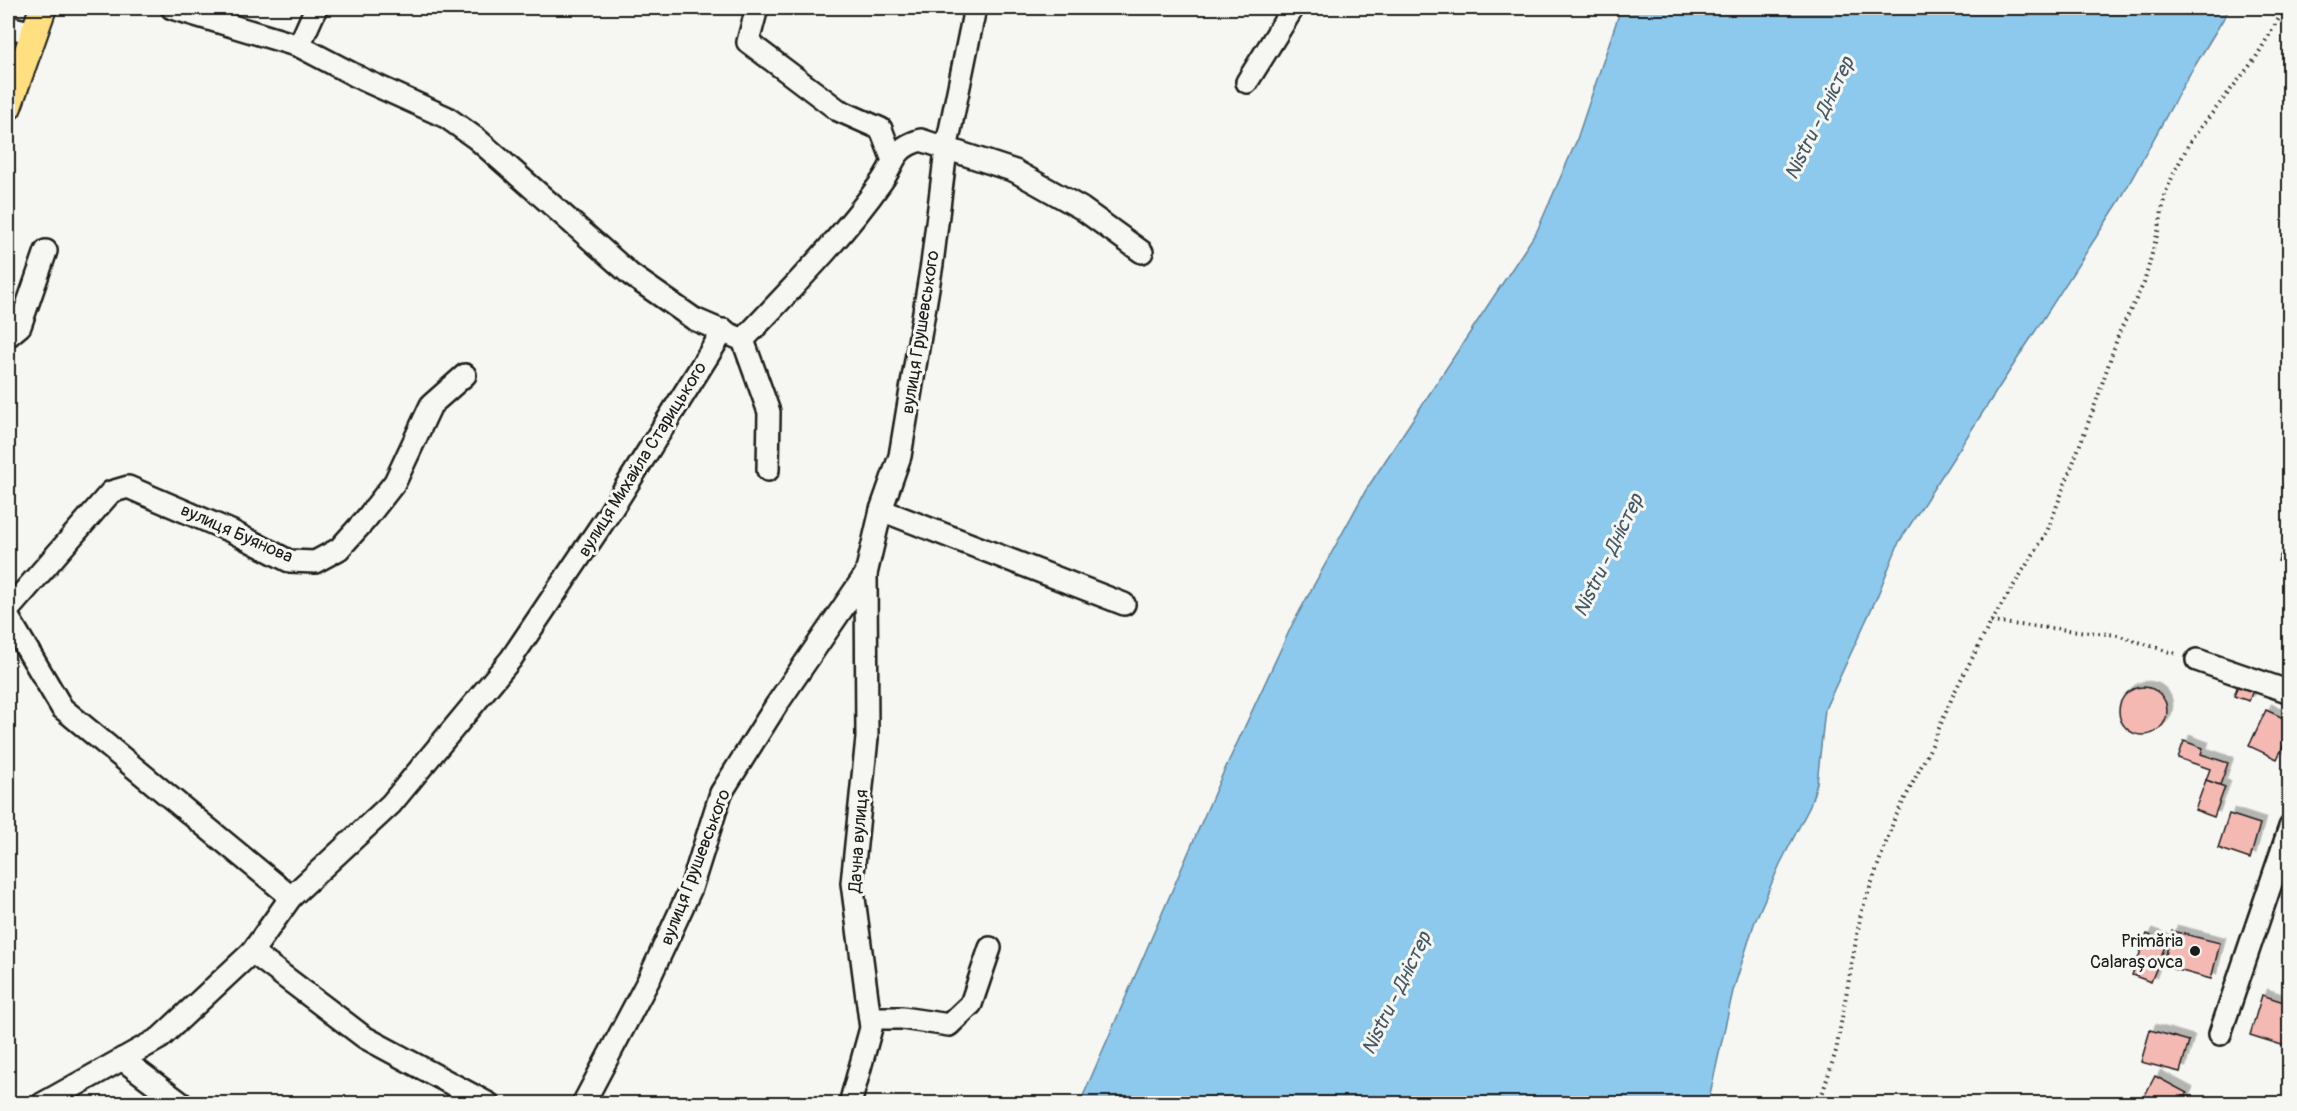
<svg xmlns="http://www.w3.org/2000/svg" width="2297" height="1111" font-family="Pangolin,sans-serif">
<defs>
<filter id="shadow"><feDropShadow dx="5.5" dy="-5.5" stdDeviation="0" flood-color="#0004"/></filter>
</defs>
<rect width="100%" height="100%" fill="#f6f6f2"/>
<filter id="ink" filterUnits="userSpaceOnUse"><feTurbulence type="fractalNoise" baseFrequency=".0167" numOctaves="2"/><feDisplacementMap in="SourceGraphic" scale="12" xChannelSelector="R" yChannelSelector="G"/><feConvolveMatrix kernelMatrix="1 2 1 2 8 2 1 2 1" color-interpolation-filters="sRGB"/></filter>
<g filter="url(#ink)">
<path fill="#8dc9ed" stroke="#608499" stroke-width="1.5" d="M1621,8H2230L2185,82L2120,200L1899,542L1877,597L1825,709L1817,783L1810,806L1780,864L1754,924L1733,991L1708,1103H1080L1219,782L1292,625L1366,490L1537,231L1576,142Z"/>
<g fill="#f5b9b3" stroke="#1c1c1c" stroke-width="1.5" filter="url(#shadow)">
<path d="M2290,531V565L2278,561Z"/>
<path d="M2238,685L2253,690L2249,701L2234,696Z"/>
<circle cx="2143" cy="711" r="24"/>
<path d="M2266,710L2290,721V732L2277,759L2249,746Z"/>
<path d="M2184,741L2203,748L2201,754L2228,763L2220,785L2206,780L2210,769L2178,758Z"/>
<path d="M2206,780L2225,787L2214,817L2195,810Z"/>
<path d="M2229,814L2260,824L2250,859L2218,848Z"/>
<path d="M2172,931L2220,943L2211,979L2163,966Z"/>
<path d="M2147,934L2167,941L2151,982L2132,975Z"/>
<path d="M2262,995L2290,1004V1032L2285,1046L2250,1035Z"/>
<path d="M2150,1030L2189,1041L2180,1072L2141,1062Z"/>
<path d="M2155,1076L2187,1093L2182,1104H2156L2144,1097Z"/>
</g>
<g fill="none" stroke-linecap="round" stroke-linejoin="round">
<defs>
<g id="minor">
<path d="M172,8L299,46L364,80L446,117L477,139L631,275L694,319L743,340L769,412L768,470"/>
<path d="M757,8L748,42L838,110L881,129L892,158"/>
<path d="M8,27L35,33"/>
<path d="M299,46L316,8"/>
<path d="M1247,82L1293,8"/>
<path d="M8,336L20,326L46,251"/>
<path d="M743,340C791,289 842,238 882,181C896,161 893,148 921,140L1015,171L1081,208L1142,252"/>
<path d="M881,510L1124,604"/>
<path d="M8,610L111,492L128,487L233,532L289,561L315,562L339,549L366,519L395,482L431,405L465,375"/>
<path d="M8,617L62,708L291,897"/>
<path d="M2197,660L2290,692"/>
<path d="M252,952L364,1037L489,1104"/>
<path d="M870,1018H902L949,1025L971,1004L990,948"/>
<path d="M2220,1034L2290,827"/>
<path d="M122,1059L182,1104"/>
<path d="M42,1104L160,1038L252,952L291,897L391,804L511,659L610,512L724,330"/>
<path d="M583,1104L648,981L691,888L721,793L777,704L866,574L881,510L900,456L932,264L946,150L975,8"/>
<path d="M850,1104L871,1028L852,883L867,738L866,574"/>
</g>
<path id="major" d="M8,107L43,8"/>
</defs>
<use href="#minor" stroke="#1c1c1c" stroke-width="26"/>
<use href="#major" stroke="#1c1c1c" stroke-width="30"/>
<g stroke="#1c1c1c" stroke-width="4" stroke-dasharray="1.5 4.5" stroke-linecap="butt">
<path d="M1991,622L2117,635L2179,655"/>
<path d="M1819,1104L1836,1051L1861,913L1894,820L1932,745L1954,693L1991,622L2047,532L2096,402L2119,333L2144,283L2159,228L2165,194L2174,173L2191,140L2255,59L2285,8"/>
</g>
<use href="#minor" stroke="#f6f6f2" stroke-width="21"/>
<use href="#major" stroke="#ffdf80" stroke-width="26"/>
</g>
</g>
<circle fill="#1c1c1c" stroke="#f6f6f2" stroke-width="2" cx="2195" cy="951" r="6"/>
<g text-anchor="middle" stroke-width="6" stroke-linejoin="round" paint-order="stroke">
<g font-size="18" fill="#1c1c1c" stroke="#f6f6f2">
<text transform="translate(920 332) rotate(-81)" y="6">вулиця Грушевського</text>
<text transform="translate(642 459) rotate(-58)" y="6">вулиця Михайла Старицького</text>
<text transform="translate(237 533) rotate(24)" y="6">вулиця Буянова</text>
<text transform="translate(858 841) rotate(-86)" y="6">Дачна вулиця</text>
<text transform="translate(695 867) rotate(-69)" y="6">вулиця Грушевського</text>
</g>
<g font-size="18" fill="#1c1c1c" stroke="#f6f6f2" text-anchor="end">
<text x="2183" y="947">Primăria<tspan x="2183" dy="21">Calarașovca</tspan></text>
</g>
<g font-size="20" font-style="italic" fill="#445965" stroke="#f6f6f2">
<text transform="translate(1819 118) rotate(-64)" y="7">Nistru - Дністер</text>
<text transform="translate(1608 555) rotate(-64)" y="7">Nistru - Дністер</text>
<text transform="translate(1396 993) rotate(-64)" y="7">Nistru - Дністер</text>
</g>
</g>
<rect width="2297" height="1111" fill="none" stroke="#f6f6f2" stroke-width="30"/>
<rect x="15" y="15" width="2267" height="1081" fill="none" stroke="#1c1c1c" stroke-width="2" filter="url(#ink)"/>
</svg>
